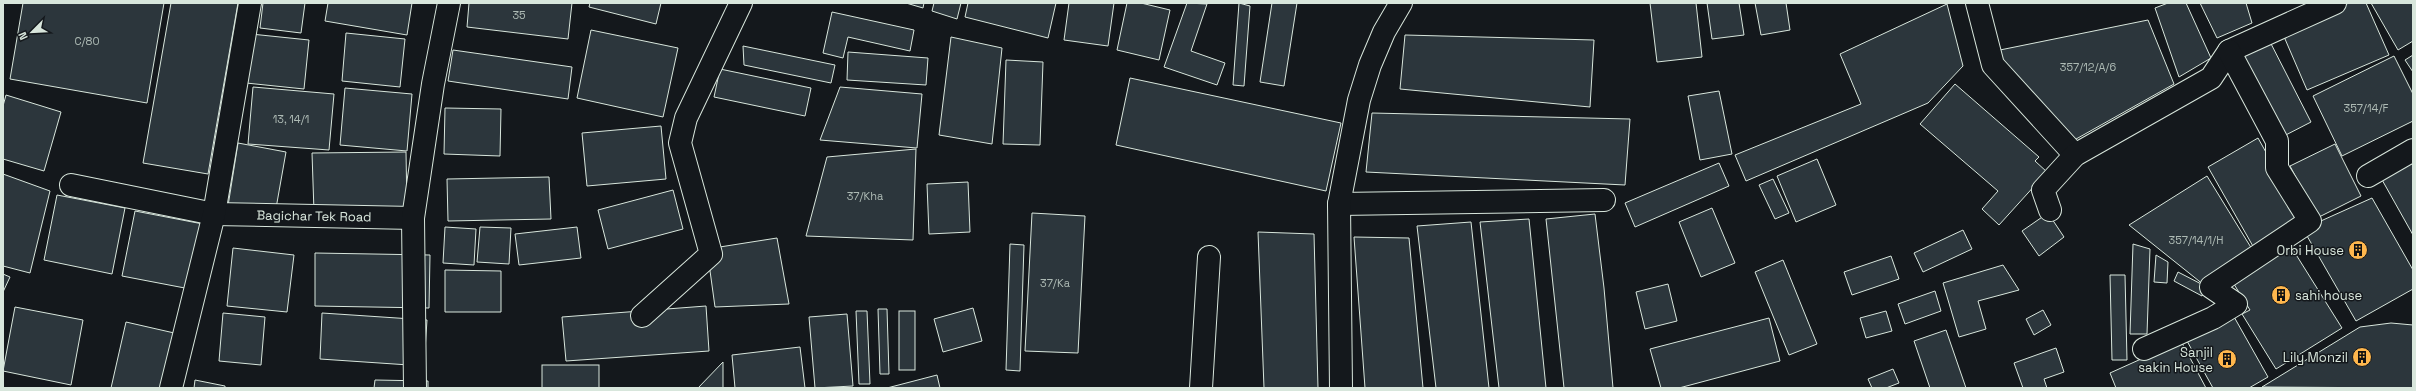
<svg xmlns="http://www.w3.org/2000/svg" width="2416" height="391" viewBox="0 0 2416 391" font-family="'Space Grotesk',sans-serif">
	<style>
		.building { fill: #2c363c; stroke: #d8e6dc }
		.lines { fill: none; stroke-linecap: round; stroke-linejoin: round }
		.minor-casing { stroke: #d8e6dc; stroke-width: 24 }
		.minor { stroke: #14181c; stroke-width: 22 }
		.labels { text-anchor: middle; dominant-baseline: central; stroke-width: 3; stroke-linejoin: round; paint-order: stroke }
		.number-label { font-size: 11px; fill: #adbab4 }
		.street-label { font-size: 13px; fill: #d8e6dc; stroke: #14181c }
		.poi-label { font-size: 13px; fill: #d8e6dc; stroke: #14181c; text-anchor: end }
	</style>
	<rect width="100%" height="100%" fill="#14181c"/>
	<g class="building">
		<polygon points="23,3 164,3 147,103 10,79"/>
		<polygon points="171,3 238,3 208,174 143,163"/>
		<polygon points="263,3 305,3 301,33 260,28"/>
		<polygon points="328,3 412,3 407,35 325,21"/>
		<polygon points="469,3 572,3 568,39 467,27"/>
		<polygon points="590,3 661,3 656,24 589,7"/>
		<polygon points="906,3 924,3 923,8"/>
		<polygon points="934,3 961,3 957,19 932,11"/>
		<polygon points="968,3 1056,3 1048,38 965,17"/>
		<polygon points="1069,3 1114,3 1108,46 1064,40"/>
		<polygon points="1127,3 1141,3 1170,10 1159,60 1117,50"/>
		<polygon points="1187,3 1207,4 1191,51 1225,63 1217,85 1164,67"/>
		<polygon points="1239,3 1250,6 1244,86 1233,85"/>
		<polygon points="1272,3 1297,3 1284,86 1260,82"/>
		<polygon points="1650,3 1696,3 1702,57 1657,62"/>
		<polygon points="1707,3 1739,3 1744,35 1712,39"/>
		<polygon points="1755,3 1786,3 1790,30 1761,35"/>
		<polygon points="2168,3 2186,3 2211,58 2179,77 2155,8"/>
		<polygon points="2200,3 2246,3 2252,23 2217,38"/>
		<polygon points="2349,3 2366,3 2389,55 2307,90 2282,32"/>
		<polygon points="2371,3 2413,3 2413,41 2398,50"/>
		<polygon points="1947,4 1963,66 1928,103 1746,181 1735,155 1861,104 1840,54"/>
		<polygon points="832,12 914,30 910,51 848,37 843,58 823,53"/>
		<polygon points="2148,20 2174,84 2069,143 1995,51"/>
		<polygon points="591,30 678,48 663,117 577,98"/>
		<polygon points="346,33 405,39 400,87 342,81"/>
		<polygon points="251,34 309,40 304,89 246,83"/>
		<polygon points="2266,34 2311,122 2280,138 2235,49"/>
		<polygon points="1405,35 1594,40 1590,107 1400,89"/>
		<polygon points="951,37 1002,48 992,144 939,135"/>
		<polygon points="743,46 835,65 831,83 744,65"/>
		<polygon points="453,50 572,67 568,99 448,81"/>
		<polygon points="848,52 928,58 926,85 847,80"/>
		<polygon points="2413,55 2413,72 2405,60"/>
		<polygon points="2394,56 2413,94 2413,121 2342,156 2313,96"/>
		<polygon points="1006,60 1043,62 1040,145 1003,144"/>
		<polygon points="720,69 811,88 805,116 714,97"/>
		<polygon points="1130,78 1341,123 1326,191 1116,145"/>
		<polygon points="1955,84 2039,157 2035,161 2047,172 1999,225 1982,209 1998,191 1920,124"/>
		<polygon points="253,87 334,94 329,150 248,144"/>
		<polygon points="840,87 922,94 917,148 820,140"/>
		<polygon points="345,88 412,94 407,151 340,145"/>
		<polygon points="1719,91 1732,154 1700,160 1688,96"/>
		<polygon points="6,95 61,112 44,171 3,159 3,106"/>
		<polygon points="445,108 501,109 500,156 444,154"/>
		<polygon points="1372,113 1630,119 1625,185 1366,172"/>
		<polygon points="661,126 666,179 587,186 582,133"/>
		<polygon points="2258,138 2304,220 2254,248 2208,167"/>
		<polygon points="238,143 286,152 275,214 228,206"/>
		<polygon points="2335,144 2361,196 2317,218 2290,166"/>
		<polygon points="916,149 913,240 806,236 827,157"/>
		<polygon points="406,152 407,210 314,212 312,153"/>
		<polygon points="1817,159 1836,205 1796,222 1777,176"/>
		<polygon points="1719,163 1729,186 1635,227 1625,203"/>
		<polygon points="2413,163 2413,235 2381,178"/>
		<polygon points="3,174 50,191 30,273 3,266"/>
		<polygon points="2207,176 2255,254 2204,285 2129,225"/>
		<polygon points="549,177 551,219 448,221 447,179"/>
		<polygon points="1773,179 1789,213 1775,219 1759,185"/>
		<polygon points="968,182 970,232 929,234 927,184"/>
		<polygon points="673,190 683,229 608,249 598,210"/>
		<polygon points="57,195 125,208 112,274 44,260"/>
		<polygon points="2372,198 2413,270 2413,289 2356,321 2303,229"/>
		<polygon points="1712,208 1735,263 1701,277 1679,222"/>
		<polygon points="135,211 203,224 190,289 122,276"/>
		<polygon points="1032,213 1085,216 1078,353 1025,351"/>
		<polygon points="2048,213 2064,237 2039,256 2022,231"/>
		<polygon points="1595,214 1604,288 1613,388 1564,388 1546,219"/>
		<polygon points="1529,219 1546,388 1499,388 1480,222"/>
		<polygon points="1471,222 1489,388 1436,388 1417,226"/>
		<polygon points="445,227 476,229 474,265 443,263"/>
		<polygon points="480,227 511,228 509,264 477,262"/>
		<polygon points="577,227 581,258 519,265 515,234"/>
		<polygon points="1963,230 1972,249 1923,272 1914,253"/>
		<polygon points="1258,232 1314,234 1318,388 1264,388"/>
		<polygon points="1354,237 1409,238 1423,388 1365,388"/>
		<polygon points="777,238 789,304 715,307 707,249"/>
		<polygon points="1010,244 1024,245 1020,371 1006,370"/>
		<polygon points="2133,244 2150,249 2147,334 2130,334"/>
		<polygon points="2290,245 2342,328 2276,369 2242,314 2250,310 2232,281"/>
		<polygon points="233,248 294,255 287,312 227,306"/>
		<polygon points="315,253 430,255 429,308 315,306"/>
		<polygon points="2156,255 2168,262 2167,283 2154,282"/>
		<polygon points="1891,256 1899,279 1852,295 1844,272"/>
		<polygon points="1783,260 1817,344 1789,355 1755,272"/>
		<polygon points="2003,265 2019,290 1978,301 1986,329 1959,337 1943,283"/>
		<polygon points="445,270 501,271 501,312 445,312"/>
		<polygon points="2178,272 2207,287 2202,296 2174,281"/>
		<polygon points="3,274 10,277 3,292"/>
		<polygon points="2110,275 2125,275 2127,360 2112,360"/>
		<polygon points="1668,284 1677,321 1645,329 1636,292"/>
		<polygon points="1935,291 1941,311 1905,324 1898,304"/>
		<polygon points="706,306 709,351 566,361 562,317"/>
		<polygon points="15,307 83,320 71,385 3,371"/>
		<polygon points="973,308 982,341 943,352 934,319"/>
		<polygon points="878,309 887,309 889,374 880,374"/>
		<polygon points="2043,310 2051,325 2034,335 2026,319"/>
		<polygon points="856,311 867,311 870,384 859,384"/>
		<rect x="899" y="311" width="16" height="59"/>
		<polygon points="1886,311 1892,331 1866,338 1860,318"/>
		<polygon points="223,313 265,317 261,365 219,361"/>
		<polygon points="322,313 427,320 424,366 320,359"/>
		<polygon points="847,314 853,386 815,388 809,317"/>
		<polygon points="2233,315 2268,377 2249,388 2213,388 2187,341"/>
		<polygon points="1769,318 1780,361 1679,388 1661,388 1650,349"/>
		<polygon points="126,322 183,335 171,388 111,388"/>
		<polygon points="2391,323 2413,325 2413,388 2262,387 2360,327"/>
		<polygon points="1946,330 1966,388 1930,388 1914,341"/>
		<polygon points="2181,341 2206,388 2116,388 2110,373"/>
		<polygon points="800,347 805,388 735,388 732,355"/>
		<polygon points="2056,348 2064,372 2044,379 2047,388 2023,388 2014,363"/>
		<polygon points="723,362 723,388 698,388"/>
		<rect x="542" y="365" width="57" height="23"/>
		<polygon points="1893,369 1899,383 1886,388 1872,388 1868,379"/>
		<polygon points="937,375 940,388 887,388"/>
		<polygon points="195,380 225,386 225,388 194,388"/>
		<polygon points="375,380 428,381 428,388 374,388"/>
	</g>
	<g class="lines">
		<defs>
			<g id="minor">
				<polyline points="1977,3 1993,65 2075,155"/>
				<polyline points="2368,176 2413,150"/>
				<polyline points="71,185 214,214 413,218"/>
				<polyline points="1339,204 1604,200"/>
				<polyline points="2050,210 2043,190 2075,155 2211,78 2229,51 2335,3"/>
				<polyline points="642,316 711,254 680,143 686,118 741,3"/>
				<polyline points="2144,349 2213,318 2236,304 2211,287 2310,221 2277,168 2277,141 2229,51"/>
				<polyline points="171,388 214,214 250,3"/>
				<polyline points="415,388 413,218 433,84 449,3"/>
				<polyline points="1201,388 1209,257"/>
				<polyline points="1341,388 1339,204 1359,100 1370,65 1384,32 1401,3"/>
			</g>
		</defs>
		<use href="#minor" class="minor-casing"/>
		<use href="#minor" class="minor"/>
	</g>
	<defs>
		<symbol id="building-disc" viewBox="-11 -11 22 22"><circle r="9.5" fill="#ffb74d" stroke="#14181c"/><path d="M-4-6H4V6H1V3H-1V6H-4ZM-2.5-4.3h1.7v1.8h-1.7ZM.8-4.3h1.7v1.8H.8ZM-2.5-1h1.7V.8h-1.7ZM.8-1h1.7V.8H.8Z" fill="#111"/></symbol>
	</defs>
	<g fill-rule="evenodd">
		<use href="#building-disc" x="2347" y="239" width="22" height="22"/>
		<use href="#building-disc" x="2270" y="284" width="22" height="22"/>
		<use href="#building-disc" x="2351" y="346" width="22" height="22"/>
		<use href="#building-disc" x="2216" y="348" width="22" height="22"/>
	</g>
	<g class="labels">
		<g class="number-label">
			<text x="519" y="15">35</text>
			<text x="87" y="41">C/80</text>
			<text x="2088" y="67">357/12/A/6</text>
			<text x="2366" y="108">357/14/F</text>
			<text x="291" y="119">13, 14/1</text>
			<text x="865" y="196">37/Kha</text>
			<text x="2196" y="240">357/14/1/H</text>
			<text x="1055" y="283">37/Ka</text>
		</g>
		<g class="street-label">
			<text transform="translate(314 216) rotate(1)">Bagichar Tek Road</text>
		</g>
		<g class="poi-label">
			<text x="2344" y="250">Orbi House</text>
			<text x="2295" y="295" text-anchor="start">sahi house</text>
			<text x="2213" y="352">Sanjil<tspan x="2213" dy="15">sakin House</tspan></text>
			<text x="2348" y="357">Lily Monzil</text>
		</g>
	</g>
	<rect width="2416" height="391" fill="none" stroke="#d8e6dc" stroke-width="8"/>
	<g transform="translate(32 32) rotate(246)" stroke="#14181c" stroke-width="3" paint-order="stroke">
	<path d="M0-3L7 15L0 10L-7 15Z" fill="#d8e6dc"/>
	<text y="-6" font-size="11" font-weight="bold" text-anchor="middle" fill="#d8e6dc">N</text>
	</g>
</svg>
